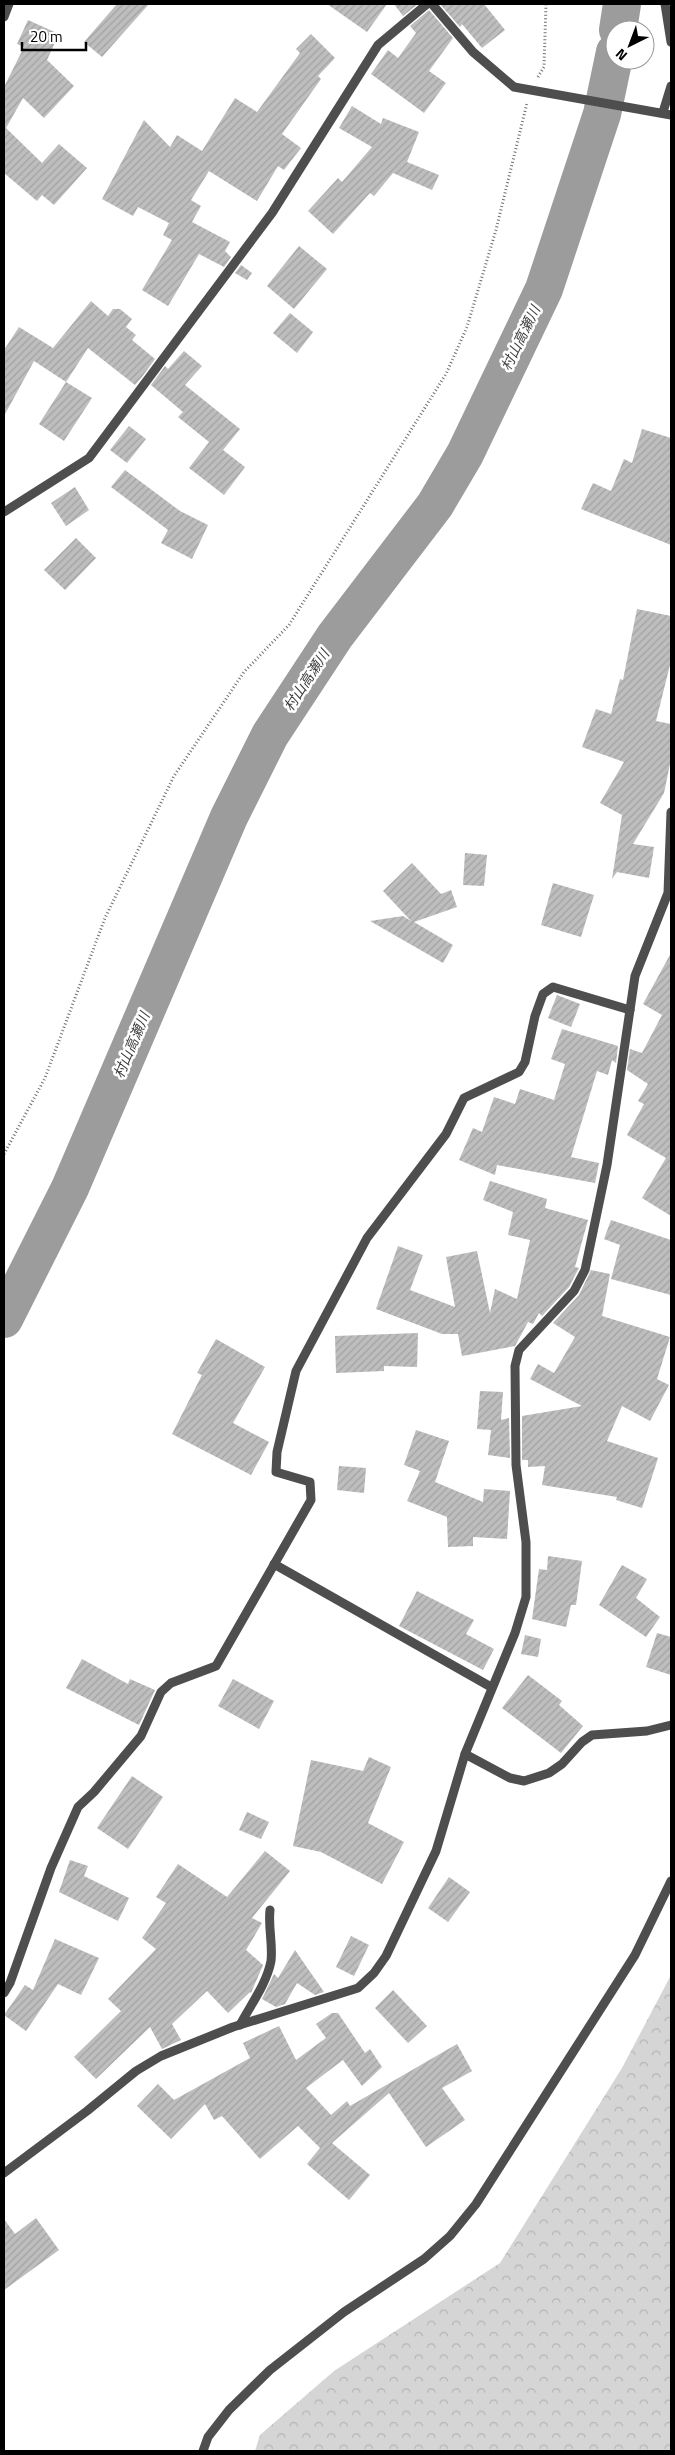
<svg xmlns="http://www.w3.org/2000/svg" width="675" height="2455" viewBox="0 0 675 2455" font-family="'Titillium Web','Noto Sans JP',sans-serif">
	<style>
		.forest { fill: url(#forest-crowns) }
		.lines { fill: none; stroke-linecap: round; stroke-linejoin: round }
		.river { stroke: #9c9c9c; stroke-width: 38 }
		.building { fill: url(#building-hatch) }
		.path { stroke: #707070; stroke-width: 3; stroke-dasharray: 1 2.5; stroke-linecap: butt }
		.lane { stroke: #4e4e4e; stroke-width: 9 }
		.labels { text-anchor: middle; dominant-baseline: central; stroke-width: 5; stroke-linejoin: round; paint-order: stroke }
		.water-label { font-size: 14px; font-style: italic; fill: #3d3d3d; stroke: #fff }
	</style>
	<defs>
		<pattern id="forest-crowns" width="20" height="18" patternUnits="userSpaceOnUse" patternTransform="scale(1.25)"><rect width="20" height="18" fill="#d5d5d5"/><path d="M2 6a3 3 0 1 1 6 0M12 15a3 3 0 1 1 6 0" fill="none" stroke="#b5b5b5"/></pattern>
		<pattern id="building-hatch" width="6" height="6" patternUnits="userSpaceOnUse" patternTransform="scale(1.25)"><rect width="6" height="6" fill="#bebebe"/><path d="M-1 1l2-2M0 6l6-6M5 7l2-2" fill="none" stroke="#a2a2a2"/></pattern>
	</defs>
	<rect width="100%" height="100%" fill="#fff"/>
	<polygon class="forest" points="671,1975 671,2451 255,2451 260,2435 334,2371 500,2263 622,2068"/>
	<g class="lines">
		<g class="river">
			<polyline points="618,30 622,4"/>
			<polyline points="4,1319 70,1188 229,817 270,735 335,636 435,505 465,454 544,289 602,114 615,52"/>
		</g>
	</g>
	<g class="building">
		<polygon points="117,4 149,4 102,57 84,42"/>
		<polygon points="327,4 387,4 367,32"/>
		<polygon points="394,4 418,4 403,16"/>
		<polygon points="440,4 484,4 505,30 482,48 462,24 460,27"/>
		<polygon points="429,10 453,38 429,71 446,83 424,113 371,74 388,50 398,58 416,33 410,26"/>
		<polygon points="28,20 59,34 47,60 74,86 44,118 23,98 6,128 42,163 59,144 87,168 54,205 42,195 37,201 4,173 4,87 24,47 17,44"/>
		<polygon points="311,34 335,58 318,76 321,79 282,134 301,148 284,170 278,166 257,201 209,171 191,200 201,206 192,222 230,242 225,251 231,257 224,267 199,254 168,306 142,290 172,240 163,235 169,223 138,207 133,216 102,199 144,120 170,147 177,135 202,151 235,98 257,112 300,53 296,49"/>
		<polygon points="352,106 381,124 383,118 419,132 407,162 439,175 432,190 393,173 374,196 370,193 333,234 308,211 338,178 342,182 372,147 339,128"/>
		<polygon points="299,246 327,269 294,309 267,286"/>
		<polygon points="241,265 252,273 247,280 235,273"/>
		<polygon points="91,301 108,316 113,309 120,309 132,319 126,327 136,335 132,340 155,359 142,377 135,385 88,348 66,382 34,361 4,416 4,350 19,327 53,348"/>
		<polygon points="290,313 313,332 297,353 273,333"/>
		<polygon points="184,351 202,366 185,385 240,429 223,450 245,467 224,495 189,468 209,442 178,417 183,412 151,385 165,366 168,369"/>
		<polygon points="66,382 92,398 64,441 39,424"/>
		<polygon points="129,426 146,439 127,463 110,450"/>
		<polygon points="642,429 671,438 671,545 581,509 593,483 611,491 624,459 632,463"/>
		<polygon points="125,470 180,511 208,525 192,559 161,543 168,530 111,487"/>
		<polygon points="75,487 89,510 66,526 51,503"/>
		<polygon points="76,538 96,558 65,590 44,570"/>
		<polygon points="637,609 671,616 671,661 656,721 671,724 671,759 664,793 633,844 654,847 649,878 617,872 612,879 622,815 600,803 624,762 582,747 596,709 611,714 620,679 623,680"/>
		<polygon points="465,853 487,855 484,886 463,885"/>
		<polygon points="412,863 441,894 451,890 457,907 414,922 453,945 443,963 370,921 403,916 411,921 383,891"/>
		<polygon points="553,883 594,895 581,937 541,925"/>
		<polygon points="671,953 671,1216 642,1198 666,1158 627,1135 644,1104 638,1101 648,1084 627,1070 630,1049 642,1053 662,1015 643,1004"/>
		<polygon points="557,995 580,1004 571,1027 548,1018"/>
		<polygon points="562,1029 618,1046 616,1063 612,1060 608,1075 597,1071 571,1157 599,1163 595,1183 497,1165 495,1175 459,1160 473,1128 482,1132 494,1097 515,1104 520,1089 554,1100 565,1064 551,1059"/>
		<polygon points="490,1181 547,1199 545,1208 588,1220 575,1267 579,1268 569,1287 542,1316 539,1313 533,1324 528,1322 515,1346 462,1356 458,1334 442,1334 376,1309 398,1246 423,1255 410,1290 455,1307 446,1257 477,1251 490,1313 495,1289 517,1299 530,1240 508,1235 513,1212 483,1200"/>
		<polygon points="611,1220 671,1240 671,1295 611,1279 620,1245 604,1239"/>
		<polygon points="591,1270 610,1274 602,1316 670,1337 657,1379 669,1385 650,1421 622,1406 607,1441 658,1458 642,1508 616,1500 617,1497 542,1485 545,1466 528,1467 528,1460 522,1460 522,1416 582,1406 530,1379 538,1364 554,1373 575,1337 553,1323 579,1295"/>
		<polygon points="418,1333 417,1367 384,1366 384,1371 336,1373 335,1336"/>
		<polygon points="216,1339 265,1367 233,1423 269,1442 251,1475 172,1434 202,1375 197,1373"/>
		<polygon points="480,1391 503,1392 501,1420 509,1418 510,1458 488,1455 491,1430 477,1429"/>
		<polygon points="416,1430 449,1441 435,1482 483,1502 484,1489 510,1491 507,1539 473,1537 473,1546 448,1547 447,1517 407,1501 420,1471 404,1465"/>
		<polygon points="339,1466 366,1468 364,1493 337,1490"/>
		<polygon points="548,1556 582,1561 576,1605 571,1605 566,1627 532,1619 539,1569 547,1570"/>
		<polygon points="622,1565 647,1579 636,1598 660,1617 646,1637 599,1605"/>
		<polygon points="417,1591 474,1620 466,1634 494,1649 483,1670 399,1626"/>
		<polygon points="657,1633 671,1637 671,1675 646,1667"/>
		<polygon points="525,1635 541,1639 538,1657 521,1654"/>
		<polygon points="82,1659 128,1684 130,1679 155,1690 139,1725 66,1688"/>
		<polygon points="528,1675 562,1701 559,1705 583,1726 561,1753 502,1708"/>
		<polygon points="233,1679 274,1701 259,1729 218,1706"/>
		<polygon points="369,1757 391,1767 368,1823 404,1842 382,1884 321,1852 293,1846 311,1760 363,1771"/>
		<polygon points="132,1776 163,1797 128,1849 97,1828"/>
		<polygon points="247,1812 269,1822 261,1839 239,1830"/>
		<polygon points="265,1851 290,1871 252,1918 262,1923 246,1950 263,1965 251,1993 250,1992 228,2013 207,1991 172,2024 181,2040 162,2049 150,2027 96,2079 74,2057 121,2011 108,1999 156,1949 142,1938 166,1903 156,1897 178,1864 227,1897"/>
		<polygon points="70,1860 88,1866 84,1876 129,1898 118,1921 59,1892"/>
		<polygon points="449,1877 470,1892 448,1922 428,1908"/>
		<polygon points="351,1936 369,1945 354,1976 336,1967"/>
		<polygon points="55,1939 99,1958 81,1995 58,1984 26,2031 4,2015 25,1985 33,1990"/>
		<polygon points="295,1950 324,1992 315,1995 297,1983 285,2004 276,2007 262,1999 274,1974 278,1978"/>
		<polygon points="393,1990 427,2026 408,2043 375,2008"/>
		<polygon points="332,2013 338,2013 365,2053 370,2049 382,2067 362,2086 343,2060 306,2088 331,2115 347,2101 350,2106 457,2044 472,2071 442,2088 465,2120 426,2147 389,2093 332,2143 370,2175 349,2200 307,2164 320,2148 298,2126 260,2159 222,2116 214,2120 205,2104 171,2139 137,2106 158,2084 174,2100 250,2058 243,2043 279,2026 296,2060 326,2038 316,2024"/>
		<polygon points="36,2218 59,2250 4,2290 4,2219 15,2234"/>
	</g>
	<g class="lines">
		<g class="path">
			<polyline points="538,77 544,67 546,4"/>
			<polyline points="4,1154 45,1078 105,918 174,776 244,672 289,625 446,374 467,327 496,230 527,103"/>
		</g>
		<g class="lane">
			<polyline points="432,4 473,52 514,87 671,115"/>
			<polyline points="665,4 671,42"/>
			<polyline points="4,17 9,4"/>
			<polyline points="663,112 671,86"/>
			<polyline points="4,512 89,458 272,213 378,45 427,4"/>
			<polyline points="274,1564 491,1687"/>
			<polyline points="465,1754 510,1778 524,1781 549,1773 562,1764 582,1742 592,1735 647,1731 671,1725"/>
			<polyline points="4,1993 10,1983 51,1868 78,1807 94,1792 141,1736 161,1692 171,1683 216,1666 311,1500 310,1482 276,1472 277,1452 296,1371 367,1238 446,1134 464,1098 519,1072 525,1062 535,1016 543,994 553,987 630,1010"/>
			<path d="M240 2025C250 2006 267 1983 271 1961 273 1944 268 1927 270 1910"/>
			<polyline points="4,2173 87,2111 136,2071 161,2056 233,2027 358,1988 374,1973 386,1956 436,1851 465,1754 515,1633 526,1597 526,1542 516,1465 515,1366 519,1350 574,1291 585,1270 607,1165 635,976 668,893 671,812"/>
			<polyline points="203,2451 208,2437 229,2410 270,2370 344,2312 424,2259 450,2236 476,2204 635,1955 671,1881"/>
		</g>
	</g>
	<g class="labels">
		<g class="water-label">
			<text transform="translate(520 338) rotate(-64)">村山高瀬川</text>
			<text transform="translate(306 680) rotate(-57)">村山高瀬川</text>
			<text transform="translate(131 1045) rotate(-67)">村山高瀬川</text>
		</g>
	</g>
	<rect width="675" height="2455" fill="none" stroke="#000000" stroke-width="10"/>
	<g transform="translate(630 45) rotate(222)"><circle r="24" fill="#ffffff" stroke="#999999"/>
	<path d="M0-4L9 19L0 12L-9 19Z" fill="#000000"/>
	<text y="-8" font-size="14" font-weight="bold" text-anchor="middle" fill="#000000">N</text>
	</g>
	<path d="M22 42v8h64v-8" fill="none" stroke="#000000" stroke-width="2.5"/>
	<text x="30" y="42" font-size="15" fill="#000000" stroke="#ffffff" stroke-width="4" paint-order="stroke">20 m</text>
</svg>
